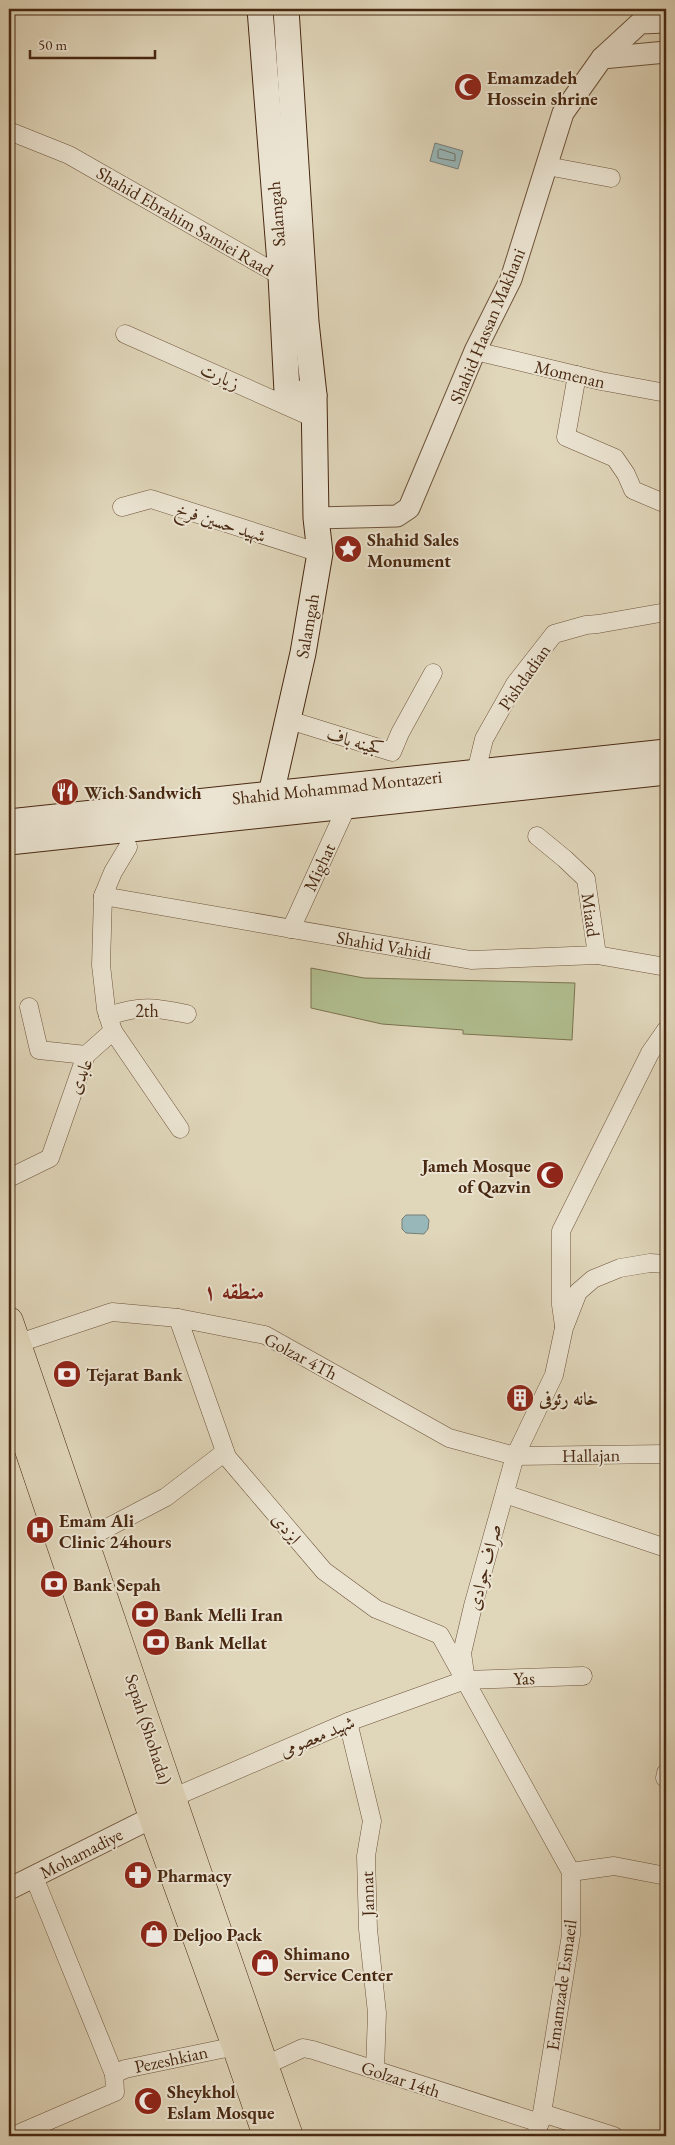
<svg xmlns="http://www.w3.org/2000/svg" width="675" height="2145" viewBox="0 0 675 2145" font-family="'EB Garamond',Amiri,serif">
	<style>
		.green { fill: #b1be90; stroke: #7c7350 }
		.water { fill: #97b7b9; stroke: #777e76 }
		.lines { fill: none; stroke-linecap: round; stroke-linejoin: round }
		.shore { stroke: #707065; stroke-width: 1 }
		.minor-casing { stroke: #6e543b; stroke-width: 19 }
		.tertiary-casing { stroke: #6e543b; stroke-width: 23 }
		.secondary-casing { stroke: #482811; stroke-width: 27 }
		.primary-casing { stroke: #482811; stroke-width: 29 }
		.minor { stroke: #ebe4d2; stroke-width: 18 }
		.tertiary { stroke: #ebe4d2; stroke-width: 21 }
		.secondary { stroke: #ebe4d2; stroke-width: 25 }
		.primary { stroke: #e0d6ba; stroke-width: 28 }
		.labels { text-anchor: middle; dominant-baseline: central; stroke-width: 4; stroke-linejoin: round; paint-order: stroke }
		.poi-label { font-size: 18px; font-weight: bold; fill: #482811; stroke: #ebe4d2; text-anchor: start }
		.street-label { font-size: 18px; fill: #482811; stroke: #ebe4d2 }
		.district-label { font-size: 22px; font-weight: bold; fill: #7a1f14; stroke: #ebe4d2 }
	</style>
	<rect width="100%" height="100%" fill="#e0d6ba"/>
	<filter id="stains"><feTurbulence type="fractalNoise" baseFrequency=".004" numOctaves="4"/><feColorMatrix values="0 0 0 0 .2 0 0 0 0 .09 0 0 0 0 .02 0 0 0 .5 -.17"/></filter>
	<radialGradient id="worn" r=".72"><stop offset=".6" stop-color="#630" stop-opacity="0"/><stop offset="1" stop-color="#630" stop-opacity=".3"/></radialGradient>
	<polygon class="green" points="311,968 364,978 575,983 572,1040 463,1034 463,1030 382,1024 311,1008"/>
	<g class="water">
		<polygon points="435,143 463,151 458,169 430,161"/>
		<polygon points="406,1215 425,1215 429,1220 428,1229 424,1234 406,1233 402,1229 402,1219"/>
	</g>
	<g class="lines">
		<polygon class="shore" points="440,149 455,154 455,161 438,158 438,151"/>
		<defs>
			<g id="minor">
				<polyline points="9,131 69,155 281,276 289,277"/>
				<polyline points="547,166 611,178"/>
				<polyline points="125,334 314,418"/>
				<polyline points="475,351 601,381 666,393"/>
				<polyline points="577,375 566,437 615,458 626,474 633,490 666,504"/>
				<polyline points="122,507 151,499 320,553"/>
				<polyline points="289,720 392,752 400,733 433,673"/>
				<polyline points="476,783 476,772 484,739 515,684 554,634 586,625 598,624 666,612"/>
				<polyline points="537,836 565,859 586,879 597,955"/>
				<polyline points="103,896 471,960 597,955 666,967"/>
				<polyline points="291,929 347,806"/>
				<polyline points="29,1007 39,1050 86,1055"/>
				<path d="M108 1016C142 1005 152 1007 187 1014"/>
				<polyline points="113,1031 180,1129"/>
				<polyline points="9,1178 50,1158 86,1055 113,1031 106,1009 101,965 103,896 113,872 128,847"/>
				<polyline points="178,1318 227,1457 324,1571 376,1609 440,1635 571,1872 571,1935 542,2113 536,2136"/>
				<polyline points="564,1326 561,1305 561,1231 650,1053 666,1030"/>
				<polyline points="16,1344 112,1312 178,1318 265,1335 449,1438 515,1456 666,1454"/>
				<polyline points="505,1494 666,1548"/>
				<polyline points="84,1540 166,1497 225,1452"/>
				<polyline points="465,1674 462,1653 473,1606 515,1456 554,1375 564,1328 578,1292 593,1279 620,1268 650,1263 666,1264"/>
				<polyline points="348,1722 372,1821 366,1856 368,1929 377,2013 375,2070"/>
				<polyline points="665,1778 666,1773"/>
				<polyline points="172,1798 348,1722 465,1680 583,1676"/>
				<polyline points="571,1872 614,1866 666,1876"/>
				<polyline points="34,1877 114,2074"/>
				<polyline points="264,2066 303,2048 313,2050 540,2123"/>
				<polyline points="542,2113 614,2136"/>
				<polyline points="13,2136 115,2092 114,2074 125,2069 236,2046"/>
			</g>
			<g id="tertiary">
				<polyline points="602,58 666,52"/>
				<polyline points="316,518 397,516 409,508 475,351 511,279 563,113 602,58 640,23 666,22"/>
				<polyline points="9,1889 153,1817"/>
			</g>
			<g id="secondary">
				<polyline points="260,9 281,276 287,392 314,395"/>
				<polyline points="271,794 303,653 320,553 316,518 314,395 306,322 286,9"/>
				<polyline points="9,822 666,752"/>
				<polyline points="9,842 666,772"/>
			</g>
			<g id="primary">
				<path d="M9 1321C103 1593 193 1865 289 2136"/>
				<polyline points="9,1391 153,1817 236,2046 267,2136"/>
			</g>
		</defs>
		<use href="#minor" class="minor-casing"/>
		<use href="#tertiary" class="tertiary-casing"/>
		<use href="#secondary" class="secondary-casing"/>
		<use href="#primary" class="primary-casing"/>
		<use href="#minor" class="minor"/>
		<use href="#tertiary" class="tertiary"/>
		<use href="#secondary" class="secondary"/>
		<use href="#primary" class="primary"/>
	</g>
	<defs>
		<symbol id="mosque-disc" viewBox="-11 -11 22 22"><circle r="9.5" fill="#8f2418" stroke="#ebe4d2"/><path d="M3.5-4.9A6 6 0 1 0 3.5 4.9A5 5 0 1 1 3.5-4.9Z" fill="#fff"/></symbol>
		<symbol id="sight-disc" viewBox="-11 -11 22 22"><circle r="9.5" fill="#8f2418" stroke="#ebe4d2"/><path d="M0-6L1.8-2.2L6-1.7L2.9 1.2L3.7 5.4L0 3.3L-3.7 5.4L-2.9 1.2L-6-1.7L-1.8-2.2Z" fill="#fff"/></symbol>
		<symbol id="restaurant-disc" viewBox="-11 -11 22 22"><circle r="9.5" fill="#8f2418" stroke="#ebe4d2"/><path d="M-5-6h1v4h1v-4h1v4h1v-4h1v5L-1.5 .5V6h-2V.5L-5-1ZM5-6V6H3V1.5H1.5Q1.5-4 5-6Z" fill="#fff"/></symbol>
		<symbol id="bank-disc" viewBox="-11 -11 22 22"><circle r="9.5" fill="#8f2418" stroke="#ebe4d2"/><path d="M-6-4H6V4H-6ZM0-2.3a2.3 2.3 0 1 0 0 4.6a2.3 2.3 0 1 0 0-4.6Z" fill="#fff"/></symbol>
		<symbol id="building-disc" viewBox="-11 -11 22 22"><circle r="9.5" fill="#8f2418" stroke="#ebe4d2"/><path d="M-4-6H4V6H1V3H-1V6H-4ZM-2.5-4.3h1.7v1.8h-1.7ZM.8-4.3h1.7v1.8H.8ZM-2.5-1h1.7V.8h-1.7ZM.8-1h1.7V.8H.8Z" fill="#fff"/></symbol>
		<symbol id="hospital-disc" viewBox="-11 -11 22 22"><circle r="9.5" fill="#8f2418" stroke="#ebe4d2"/><path d="M-5-5h3v3.5h4V-5h3V5h-3V1.5h-4V5h-3Z" fill="#fff"/></symbol>
		<symbol id="pharmacy-disc" viewBox="-11 -11 22 22"><circle r="9.5" fill="#8f2418" stroke="#ebe4d2"/><path d="M-2-6h4v4h4v4h-4v4h-4v-4h-4v-4h4Z" fill="#fff"/></symbol>
		<symbol id="shop-disc" viewBox="-11 -11 22 22"><circle r="9.5" fill="#8f2418" stroke="#ebe4d2"/><path d="M-5-2.5h2.3a2.7 3.5 0 0 1 5.4 0H5L5.5 6h-11ZM-1.5-2.5h3a1.5 2.3 0 0 0-3 0Z" fill="#fff"/></symbol>
	</defs>
	<g fill-rule="evenodd">
		<use href="#mosque-disc" x="452" y="71" width="32" height="32"/>
		<use href="#sight-disc" x="332" y="533" width="32" height="32"/>
		<use href="#restaurant-disc" x="49" y="776" width="32" height="32"/>
		<use href="#mosque-disc" x="534" y="1159" width="32" height="32"/>
		<use href="#bank-disc" x="51" y="1358" width="32" height="32"/>
		<use href="#building-disc" x="504" y="1382" width="32" height="32"/>
		<use href="#hospital-disc" x="24" y="1514" width="32" height="32"/>
		<use href="#bank-disc" x="38" y="1568" width="32" height="32"/>
		<use href="#bank-disc" x="129" y="1598" width="32" height="32"/>
		<use href="#bank-disc" x="140" y="1626" width="32" height="32"/>
		<use href="#pharmacy-disc" x="122" y="1859" width="32" height="32"/>
		<use href="#shop-disc" x="138" y="1918" width="32" height="32"/>
		<use href="#shop-disc" x="249" y="1947" width="32" height="32"/>
		<use href="#mosque-disc" x="132" y="2085" width="32" height="32"/>
	</g>
	<g class="labels">
		<g class="poi-label">
			<text x="487" y="77">Emamzadeh<tspan x="487" dy="21">Hossein shrine</tspan></text>
			<text x="367" y="539">Shahid Sales<tspan x="367" dy="21">Monument</tspan></text>
			<text x="84" y="792">Wich Sandwich</text>
			<text x="531" y="1165" text-anchor="end">Jameh Mosque<tspan x="531" dy="21">of Qazvin</tspan></text>
			<text x="86" y="1374">Tejarat Bank</text>
			<text x="539" y="1398">خانه رئوفی</text>
			<text x="59" y="1520">Emam Ali<tspan x="59" dy="21">Clinic 24hours</tspan></text>
			<text x="73" y="1584">Bank Sepah</text>
			<text x="164" y="1614">Bank Melli Iran</text>
			<text x="175" y="1642">Bank Mellat</text>
			<text x="157" y="1875">Pharmacy</text>
			<text x="173" y="1934">Deljoo Pack</text>
			<text x="284" y="1953">Shimano<tspan x="284" dy="21">Service Center</tspan></text>
			<text x="167" y="2091">Sheykhol<tspan x="167" dy="21">Eslam Mosque</tspan></text>
		</g>
		<g class="street-label">
			<text transform="translate(276 214) rotate(-95)">Salamgah</text>
			<text transform="translate(185 221) rotate(30)">Shahid Ebrahim Samiei Raad</text>
			<text transform="translate(487 326) rotate(-67)">Shahid Hassan Makhani</text>
			<text transform="translate(570 374) rotate(13)">Momenan</text>
			<text transform="translate(220 376) rotate(24)">زیارت</text>
			<text transform="translate(221 522) rotate(18)">شهید حسین فرخ</text>
			<text transform="translate(307 626) rotate(-80)">Salamgah</text>
			<text transform="translate(524 677) rotate(-55)">Pishdadian</text>
			<text transform="translate(355 741) rotate(17)">کجینه باف</text>
			<text transform="translate(337 787) rotate(-6)">Shahid Mohammad Montazeri</text>
			<text transform="translate(319 867) rotate(-65)">Mighat</text>
			<text transform="translate(591 915) rotate(82)">Miaad</text>
			<text transform="translate(384 945) rotate(10)">Shahid Vahidi</text>
			<text x="147" y="1010">2th</text>
			<text transform="translate(80 1076) rotate(-67)">عابدی</text>
			<text transform="translate(301 1356) rotate(28)">Golzar 4Th</text>
			<text transform="translate(591 1455) rotate(-1)">Hallajan</text>
			<text transform="translate(287 1528) rotate(50)">ایزدی</text>
			<text transform="translate(484 1567) rotate(-75)">صراف جوادی</text>
			<text transform="translate(524 1678) rotate(-2)">Yas</text>
			<text transform="translate(149 1729) rotate(72)">Sepah (Shohada)</text>
			<text transform="translate(317 1736) rotate(-23)">شهید معصومی</text>
			<text transform="translate(81 1853) rotate(-27)">Mohamadiye</text>
			<text transform="translate(367 1894) rotate(-92)">Jannat</text>
			<text transform="translate(561 1985) rotate(-82)">Emamzade Esmaeil</text>
			<text transform="translate(171 2059) rotate(-12)">Pezeshkian</text>
			<text transform="translate(401 2079) rotate(18)">Golzar 14th</text>
		</g>
		<g class="district-label">
			<text x="234" y="1291">منطقه ۱</text>
		</g>
	</g>
	<rect width="675" height="2145" fill="none" stroke="#e0d6ba" stroke-width="30"/>
	<rect x="10" y="10" width="655" height="2125" fill="none" stroke="#482811" stroke-width="2.5"/>
	<rect x="15" y="15" width="645" height="2115" fill="none" stroke="#482811"/>
	<path d="M30 50v8h125v-8" fill="none" stroke="#482811" stroke-width="2.5"/>
	<text x="38" y="50" font-size="15" fill="#482811" stroke="#ebe4d2" stroke-width="4" paint-order="stroke">50 m</text>
	<rect width="100%" height="100%" filter="url(#stains)"/>
	<rect width="100%" height="100%" fill="url(#worn)"/>
</svg>
